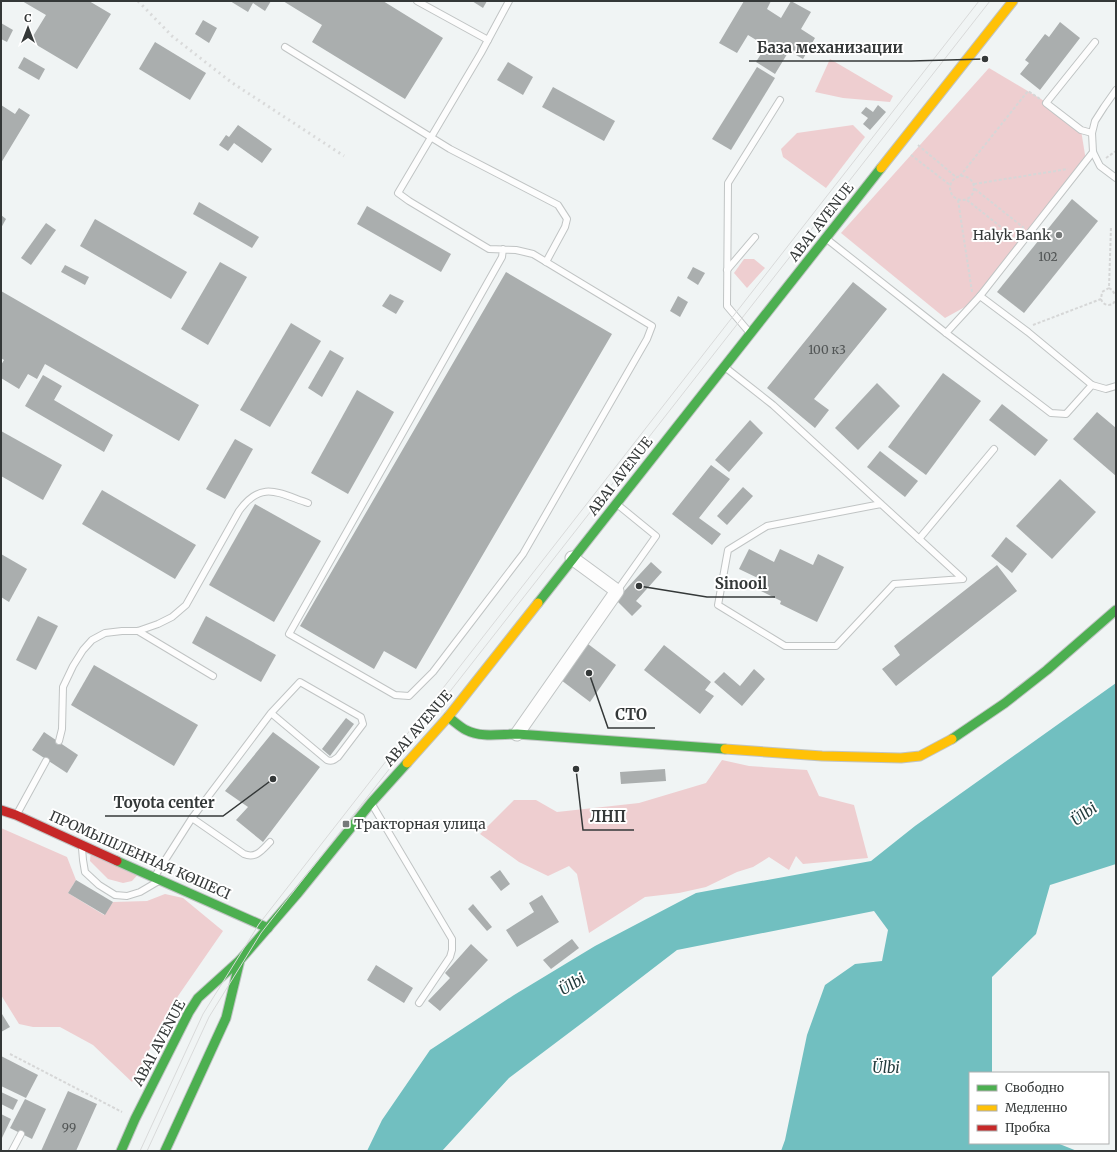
<svg xmlns="http://www.w3.org/2000/svg" width="1117" height="1152" viewBox="0 0 1117 1152" font-family="Merriweather,serif">
	<style>
		.green { fill: #eeced0 }
		.water { fill: #71bfc0 }
		.building { fill: #aaaeae }
		.lines { fill: none; stroke-linecap: round; stroke-linejoin: round }
		.lane-casing { stroke: #c0c4c4; stroke-width: 8 }
		.street-casing { stroke: #c0c4c4; stroke-width: 15 }
		.fast-casing { stroke: #c0c4c4; stroke-width: 11 }
		.slow-casing { stroke: #c0c4c4; stroke-width: 11 }
		.jam-casing { stroke: #c0c4c4; stroke-width: 11 }
		.path { stroke: #d6d7d7; stroke-width: 2; stroke-dasharray: 3 2; stroke-linecap: butt }
		.lane { stroke: #fdfdfd; stroke-width: 6 }
		.street { stroke: #fdfdfd; stroke-width: 13 }
		.fast { stroke: #4caf50; stroke-width: 9 }
		.slow { stroke: #ffc107; stroke-width: 9 }
		.jam { stroke: #c62828; stroke-width: 9 }
		.tram { stroke: #d9dada; stroke-width: 1 }
		.rail { stroke: #d9dada; stroke-width: 3; stroke-dasharray: 2 4; stroke-linecap: butt }
		.poi-dot { fill: #767a7a; stroke: #fff; stroke-width: 1.5 }
		.labels { text-anchor: middle; dominant-baseline: central; stroke-width: 4; stroke-linejoin: round; paint-order: stroke }
		.number-label { font-size: 12px; fill: #525656 }
		.street-label { font-size: 14px; fill: #343838; stroke: #fff }
		.poi-label { font-size: 14px; fill: #343838; stroke: #fff; text-anchor: end }
		.water-label { font-size: 15px; font-style: italic; fill: #243c3d; stroke: #fff }
		.leader { fill: none; stroke: #343838; stroke-width: 1.5 }
		.callout-dot { fill: #343838; stroke: #fff; stroke-width: 1.5 }
		.callout-label { font-size: 15px; text-anchor: middle; font-weight: bold; fill: #343838; stroke: #fff; stroke-width: 4; stroke-linejoin: round; paint-order: stroke }
	</style>
	<rect width="100%" height="100%" fill="#f0f4f4"/>
	<g class="green">
		<polygon points="830,59 893,96 890,102 843,98 815,92"/>
		<polygon points="989,68 1041,99 1081,130 1086,161 974,302 945,318 841,233"/>
		<polygon points="853,125 865,137 826,188 783,157 781,149 797,133"/>
		<polygon points="744,259 754,259 765,268 747,288 734,273"/>
		<polygon points="722,760 749,766 807,770 819,796 854,805 868,858 803,864 796,856 789,870 769,857 753,867 737,872 706,887 679,893 645,897 589,933 577,874 569,866 548,876 519,862 480,834 514,800 536,800 557,812 639,803 706,783"/>
		<polygon points="1,828 67,857 76,880 68,893 104,915 113,902 147,901 165,894 183,898 223,931 178,996 132,1082 93,1045 60,1027 33,1027 19,1024 1,995"/>
		<polygon points="91,849 141,871 132,881 123,883 108,879 90,861"/>
	</g>
	<polygon class="water" points="1116,683 1116,864 1050,885 1036,934 992,977 992,1073 970,1073 970,1143 1057,1143 1077,1151 781,1151 785,1140 807,1035 825,985 855,964 882,961 888,930 874,911 677,950 586,1020 509,1078 442,1151 367,1151 382,1120 430,1050 514,995 595,946 696,893 871,861 915,826"/>
	<g class="building">
		<polygon points="22,1 89,1 111,14 77,69 30,41 46,15"/>
		<polygon points="230,1 271,1 265,11 253,3 248,12"/>
		<polygon points="283,1 383,1 443,38 405,99 312,42 322,25"/>
		<polygon points="472,1 487,1 483,8"/>
		<polygon points="744,1 771,1 767,9 781,18 791,1 811,12 801,29 815,38 803,59 789,51 775,74 756,62 766,46 748,35 737,53 719,43"/>
		<polygon points="203,20 217,28 209,43 195,34"/>
		<polygon points="1060,22 1080,38 1040,90 1020,74 1029,63 1025,60 1045,34 1049,37"/>
		<polygon points="1,23 13,30 7,42 1,39"/>
		<polygon points="155,42 206,73 190,100 139,69"/>
		<polygon points="24,57 45,69 39,80 18,68"/>
		<polygon points="508,62 533,77 523,95 497,80"/>
		<polygon points="757,67 775,78 731,150 712,139"/>
		<polygon points="553,87 615,121 604,141 542,107"/>
		<polygon points="1,105 15,114 19,108 30,115 1,163"/>
		<polygon points="878,105 886,112 870,130 863,124 868,118 861,113 866,107 873,112"/>
		<polygon points="238,125 272,149 262,163 234,143 228,151 219,145 226,135 229,137"/>
		<polygon points="1072,199 1098,221 1024,313 997,292"/>
		<polygon points="199,202 259,237 252,248 193,214"/>
		<polygon points="367,206 451,254 441,272 357,224"/>
		<polygon points="1,215 6,219 1,228"/>
		<polygon points="95,219 187,272 171,299 80,246"/>
		<polygon points="46,223 56,230 31,265 21,258"/>
		<polygon points="220,262 247,277 208,345 181,329"/>
		<polygon points="65,265 89,277 85,285 61,272"/>
		<polygon points="693,267 705,273 698,285 687,278"/>
		<polygon points="506,272 612,334 416,669 384,651 374,669 300,626"/>
		<polygon points="853,282 887,309 814,399 829,410 815,428 767,388"/>
		<polygon points="1,291 199,405 179,441 45,364 37,379 28,374 19,389 1,378 1,365 4,360 1,358"/>
		<polygon points="390,294 404,301 396,314 382,306"/>
		<polygon points="678,296 688,302 680,317 670,311"/>
		<polygon points="291,323 321,341 270,427 240,410"/>
		<polygon points="330,350 344,358 322,397 308,388"/>
		<polygon points="943,373 981,401 926,475 888,447"/>
		<polygon points="43,375 62,386 54,400 113,435 104,452 25,406"/>
		<polygon points="877,383 900,406 858,450 835,428"/>
		<polygon points="357,390 394,412 348,494 311,473"/>
		<polygon points="1002,404 1048,440 1035,456 989,420"/>
		<polygon points="1097,412 1116,428 1116,476 1073,439"/>
		<polygon points="750,420 763,433 729,472 715,460"/>
		<polygon points="1,431 62,465 43,500 1,476"/>
		<polygon points="235,439 253,449 225,499 206,489"/>
		<polygon points="880,451 918,481 905,497 867,467"/>
		<polygon points="711,465 730,479 699,518 721,534 712,545 672,514"/>
		<polygon points="1060,479 1096,512 1052,559 1016,526"/>
		<polygon points="743,487 753,496 727,525 717,516"/>
		<polygon points="102,490 196,545 175,579 82,524"/>
		<polygon points="255,504 321,541 274,622 209,585"/>
		<polygon points="1006,537 1027,554 1012,573 991,556"/>
		<polygon points="749,549 774,562 780,549 813,565 818,554 844,567 817,622 780,604 781,601 761,591 766,582 739,569"/>
		<polygon points="1,554 27,569 9,602 1,597"/>
		<polygon points="651,562 662,572 636,601 642,606 632,616 616,600"/>
		<polygon points="997,565 1017,591 896,686 882,669 900,655 894,646"/>
		<polygon points="38,616 58,626 36,670 16,660"/>
		<polygon points="206,616 276,655 261,682 192,643"/>
		<polygon points="588,644 616,665 590,702 561,680"/>
		<polygon points="664,645 711,682 705,690 714,696 700,714 644,670"/>
		<polygon points="94,665 198,725 174,766 71,705"/>
		<polygon points="754,669 765,679 742,706 714,682 724,672 740,686"/>
		<polygon points="346,718 354,724 330,756 322,749"/>
		<polygon points="44,732 78,755 67,773 32,750"/>
		<polygon points="273,732 320,767 263,842 236,820 248,807 225,791"/>
		<polygon points="665,769 666,781 621,784 620,772"/>
		<polygon points="500,870 510,884 501,891 490,877"/>
		<polygon points="76,880 113,902 105,915 68,893"/>
		<polygon points="542,895 559,922 517,947 506,930 534,912 529,903"/>
		<polygon points="473,904 492,927 487,931 468,909"/>
		<polygon points="572,939 579,948 551,969 543,960"/>
		<polygon points="471,944 488,960 440,1011 428,1001 450,978 445,973"/>
		<polygon points="376,965 413,988 404,1003 367,980"/>
		<polygon points="2,1014 10,1027 1,1032 1,1015"/>
		<polygon points="1,1056 38,1075 26,1098 1,1086"/>
		<polygon points="68,1091 97,1104 76,1151 41,1151"/>
		<polygon points="1,1092 18,1100 13,1110 1,1104"/>
		<polygon points="25,1099 46,1109 32,1139 10,1128"/>
		<polygon points="1,1114 11,1119 1,1140"/>
	</g>
	<g class="lines">
		<defs>
			<g id="lane">
				<polyline points="417,1 488,40"/>
				<polyline points="285,47 450,149 558,205 567,219 565,227 546,262"/>
				<polyline points="1116,90 1104,107 1095,121 1092,133 1093,152 1100,166 1116,178"/>
				<polyline points="1092,133 1081,130 1046,103 1095,42"/>
				<polyline points="828,240 946,333 1051,413 1066,414 1092,385 1106,389 1116,386"/>
				<polyline points="503,249 502,257 289,634 395,695 409,696 433,672 523,554 647,339 652,326 533,254 516,250 489,249 409,201 398,193 481,53 509,1"/>
				<polyline points="727,270 755,237"/>
				<polyline points="980,296 1093,152"/>
				<polyline points="749,332 727,306 728,183 780,100"/>
				<polyline points="946,333 980,296 1028,332 1092,385"/>
				<polyline points="726,368 773,405 963,579 894,584 836,646 785,646 718,605 728,550 767,526 881,504"/>
				<polyline points="919,539 994,449"/>
				<polyline points="617,591 656,536 618,505"/>
				<polyline points="138,631 213,676"/>
				<path d="M59 741 62 729 63 687 73 666 83 650 92 640 105 633 122 631H138L158 624 172 617 186 605 239 511C261 480 278 493 308 503"/>
				<polyline points="373,806 452,939 452,950 450,957 419,1003"/>
				<polyline points="17,814 46,761"/>
				<path d="M192 818 244 854C256 859 262 850 270 842"/>
				<polyline points="82,848 83,860 85,872 99,885 115,895 127,896 140,892 157,882"/>
				<path d="M155 876 192 818 271 713 300 682 361 717 363 724 338 757C334 760 332 762 327 760L271 713"/>
				<polyline points="12,1151 21,1134"/>
			</g>
			<polyline id="street" points="517,734 617,591 572,558"/>
			<g id="fast">
				<polyline points="538,603 881,168"/>
				<path d="M448 717C454 721 460 727 466 730 481 738 501 734 517 734L725 749"/>
				<polyline points="952,739 1005,703 1047,670 1116,610"/>
				<polyline points="117,861 268,928"/>
				<polyline points="121,1151 135,1119 189,1012 198,998 240,960 298,893 371,803 407,763"/>
				<polyline points="165,1151 226,1018 240,960"/>
			</g>
			<g id="slow">
				<polyline points="881,168 1013,1"/>
				<polyline points="725,749 822,756 901,758 920,756 952,739"/>
				<polyline points="407,763 448,717 538,603"/>
			</g>
			<polyline id="jam" points="1,810 16,815 117,861"/>
		</defs>
		<use href="#lane" class="lane-casing"/>
		<use href="#street" class="street-casing"/>
		<use href="#fast" class="fast-casing"/>
		<use href="#slow" class="slow-casing"/>
		<use href="#jam" class="jam-casing"/>
		<g class="path">
			<polyline points="918,145 956,177"/>
			<polyline points="911,155 950,185"/>
			<polyline points="1106,158 1116,151"/>
			<circle cx="962" cy="188" r="12"/>
			<polyline points="960,176 1028,91 1040,99"/>
			<polyline points="974,184 1068,169"/>
			<polyline points="975,189 1024,228"/>
			<polyline points="958,200 972,292"/>
			<polyline points="967,200 1016,239"/>
			<polyline points="1109,288 1112,290 1116,296"/>
			<path d="M1101 299C1103 305 1108 306 1113 304L1116 299"/>
			<polyline points="1033,325 1101,299 1102,292 1109,288 1111,226"/>
			<polyline points="10,1054 122,1112"/>
		</g>
		<use href="#lane" class="lane"/>
		<use href="#street" class="street"/>
		<use href="#fast" class="fast"/>
		<use href="#slow" class="slow"/>
		<use href="#jam" class="jam"/>
		<g class="tram">
			<polyline points="140,1151 203,1014 259,924 979,1"/>
			<polyline points="147,1151 209,1017 261,933 990,1"/>
		</g>
		<polyline class="rail" points="138,1 172,36 231,82 344,156"/>
	</g>
	<g class="poi-dot">
		<circle cx="1059" cy="235" r="4"/>
		<rect x="342" y="820" width="8" height="8" rx="2"/>
	</g>
	<g class="labels">
		<g class="number-label">
			<text x="1048" y="256">102</text>
			<text x="827" y="349">100 к3</text>
			<text x="69" y="1127">99</text>
		</g>
		<g class="street-label">
			<text transform="translate(821 222) rotate(-52)">ABAI AVENUE</text>
			<text transform="translate(620 476) rotate(-52)">ABAI AVENUE</text>
			<text transform="translate(418 728) rotate(-49)">ABAI AVENUE</text>
			<text transform="translate(140 855) rotate(24)">ПРОМЫШЛЕННАЯ КӨШЕСІ</text>
			<text transform="translate(159 1043) rotate(-62)">ABAI AVENUE</text>
		</g>
		<g class="poi-label">
			<text x="1051" y="235">Halyk Bank</text>
			<text x="354" y="824" text-anchor="start">Тракторная улица</text>
		</g>
		<g class="water-label">
			<text transform="translate(1084 814) rotate(-36)">Ülbi</text>
			<text transform="translate(572 984) rotate(-31)">Ülbi</text>
			<text x="886" y="1067">Ülbi</text>
		</g>
	</g>
	<path class="leader" d="M985 59L911 61H749M639 586L707 597H775M589 673L608 728H655M273 779L223 816H105M576 769L583 830H634"/>
	<g class="callout-dot">
		<circle cx="985" cy="59" r="4"/>
		<circle cx="639" cy="586" r="4"/>
		<circle cx="589" cy="673" r="4"/>
		<circle cx="273" cy="779" r="4"/>
		<circle cx="576" cy="769" r="4"/>
	</g>
	<g class="callout-label">
		<text x="830" y="53">База механизации</text>
		<text x="741" y="589">Sinooil</text>
		<text x="631" y="720">СТО</text>
		<text x="164" y="808">Toyota center</text>
		<text x="608" y="822">ЛНП</text>
	</g>
	<rect width="1117" height="1152" fill="none" stroke="#343838" stroke-width="4"/>
	<rect x="969" y="1072" width="140" height="72" fill="#ffffff" stroke="#aeafaf"/>
	<rect x="977" y="1085" width="20" height="6" fill="#4caf50" stroke="#aeafaf"/>
	<text x="1005" y="1092" font-size="12" fill="#343838">Свободно</text>
	<rect x="977" y="1105" width="20" height="6" fill="#ffc107" stroke="#aeafaf"/>
	<text x="1005" y="1112" font-size="12" fill="#343838">Медленно</text>
	<rect x="977" y="1125" width="20" height="6" fill="#c62828" stroke="#aeafaf"/>
	<text x="1005" y="1132" font-size="12" fill="#343838">Пробка</text>
	<g transform="translate(28 28)" stroke="#ffffff" stroke-width="3" paint-order="stroke">
	<path d="M0-3L7 15L0 10L-7 15Z" fill="#343838"/>
	<text y="-6" font-size="11" font-weight="bold" text-anchor="middle" fill="#343838">С</text>
	</g>
</svg>
